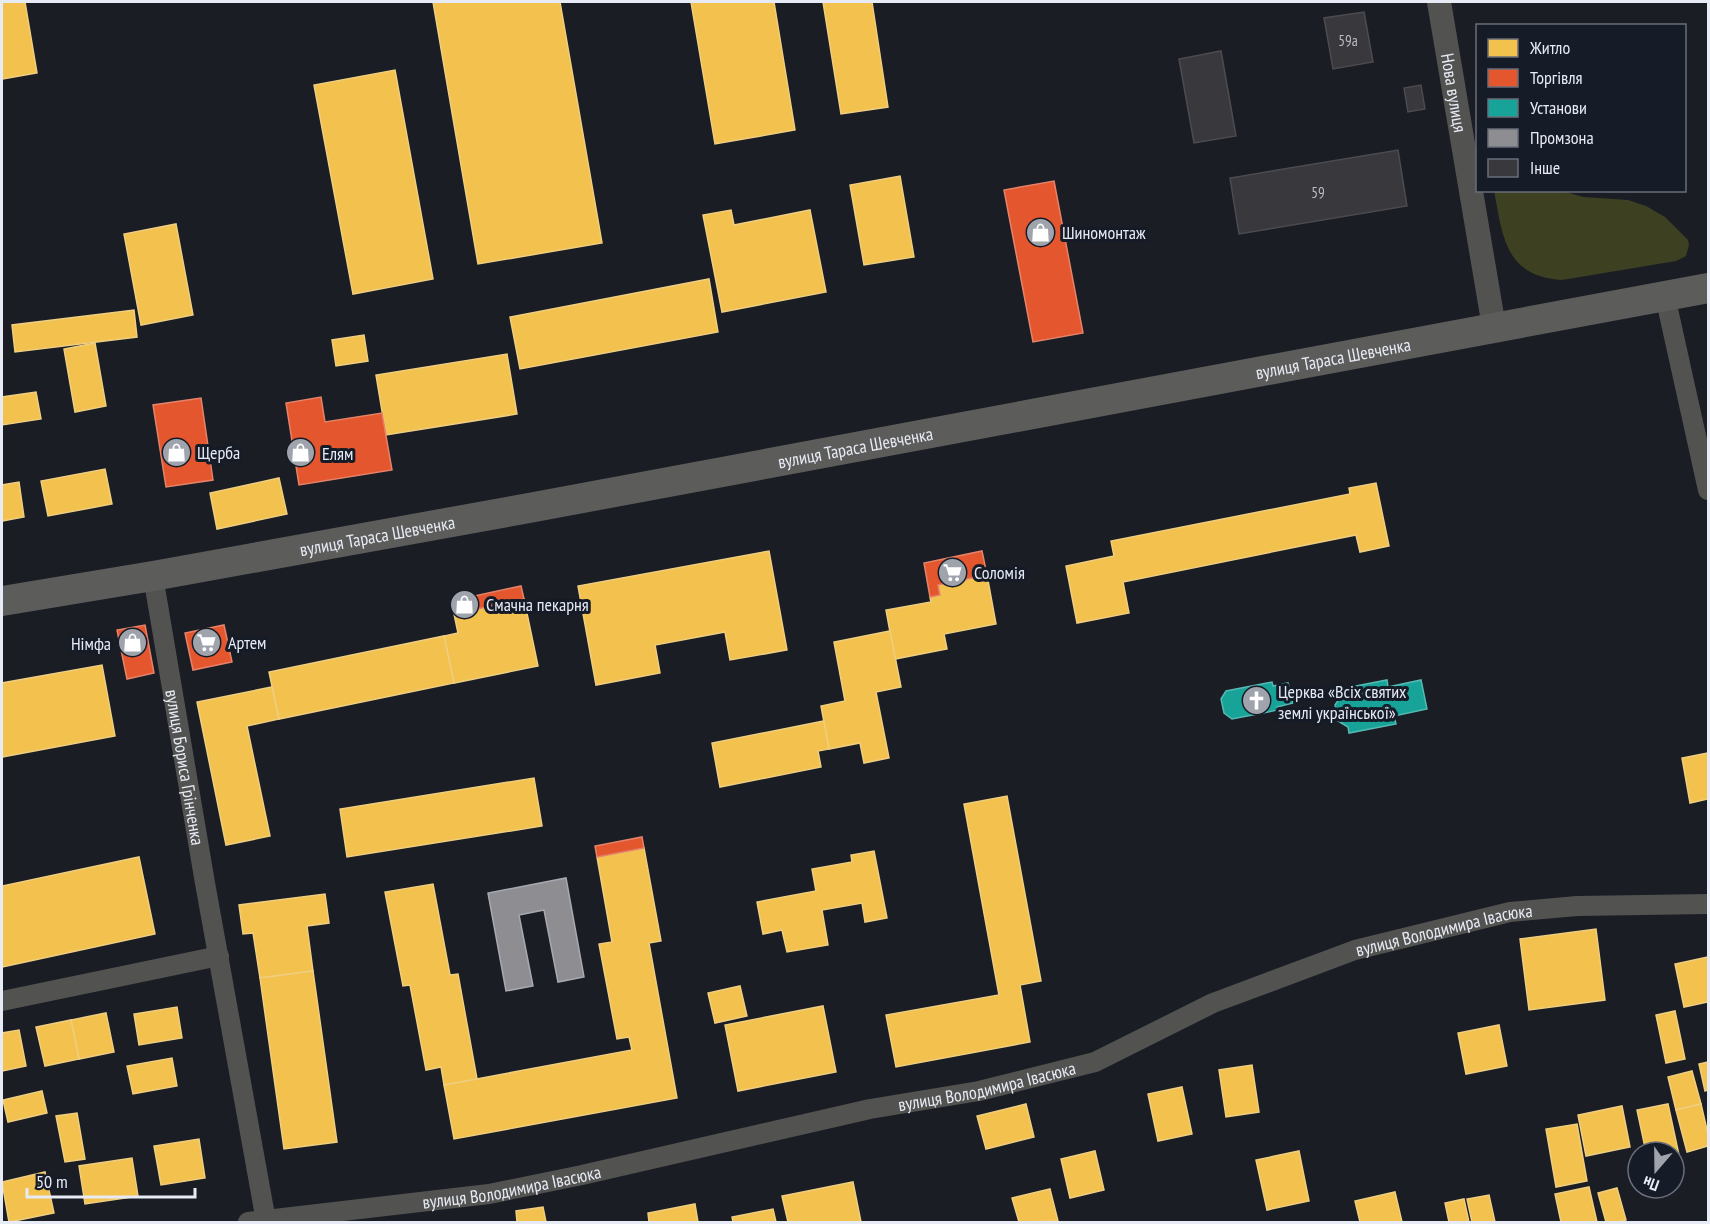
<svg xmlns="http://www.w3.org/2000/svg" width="1710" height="1224" viewBox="0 0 1710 1224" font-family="'PT Sans Narrow',sans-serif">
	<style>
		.grass { fill: #3d4121 }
		.homes { fill: #f2c14e; stroke: #efce80; stroke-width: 1.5 }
		.shops { fill: #e4572e; stroke: #e5836a; stroke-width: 1.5 }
		.public { fill: #17a398; stroke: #55b9b4; stroke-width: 1.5 }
		.industry { fill: #8d8d92; stroke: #a8a9b0; stroke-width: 1.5 }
		.building { fill: #39383d; stroke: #4c4b50; stroke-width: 1.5 }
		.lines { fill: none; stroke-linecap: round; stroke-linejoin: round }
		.minor { stroke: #525250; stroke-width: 20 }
		.tertiary { stroke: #525250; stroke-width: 24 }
		.primary { stroke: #5c5c5b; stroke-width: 30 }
		.labels { text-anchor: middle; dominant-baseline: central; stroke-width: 6; stroke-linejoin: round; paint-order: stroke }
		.number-label { font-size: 15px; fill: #bcbec7 }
		.street-label { font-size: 18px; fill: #e7ebf5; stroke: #161b28 }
		.poi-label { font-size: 18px; fill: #e7ebf5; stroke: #161b28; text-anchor: start }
	</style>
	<rect width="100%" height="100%" fill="#1a1d24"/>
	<path class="grass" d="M1494 191H1563L1583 197 1628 200 1646 206 1665 217 1688 240 1689 245 1686 256 1676 261 1562 280C1504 276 1503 236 1494 191Z"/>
	<g class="homes">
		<polygon points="2,2 25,2 37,73 2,79"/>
		<polygon points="433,2 560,2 602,243 478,264"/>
		<polygon points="691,2 774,2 795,130 715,144"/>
		<polygon points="823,2 872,2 888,107 841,114"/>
		<polygon points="395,70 433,279 353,294 314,85"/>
		<polygon points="900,176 914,257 864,265 850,185"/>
		<polygon points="731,210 734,225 810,210 826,292 722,312 703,215"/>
		<polygon points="176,224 193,315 141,325 124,234"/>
		<polygon points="709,279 718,332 520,369 510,317"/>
		<polygon points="134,310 137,337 15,352 12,325"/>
		<polygon points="364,335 368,361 336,366 332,340"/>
		<polygon points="95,343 106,406 75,412 64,349"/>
		<polygon points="507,354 517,414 386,435 376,375"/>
		<polygon points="36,392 41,419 2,425 2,397"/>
		<polygon points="105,469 112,504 48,516 41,481"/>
		<polygon points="279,478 287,514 217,529 210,493"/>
		<polygon points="19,482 24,517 2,521 2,485"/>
		<polygon points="1376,483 1389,546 1360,552 1356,535 1123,582 1129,613 1077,623 1066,566 1114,556 1111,541 1350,494 1349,488"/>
		<polygon points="769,551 787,650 730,660 725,632 655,645 660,673 596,685 578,586"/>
		<polygon points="987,575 996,624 944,634 947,649 895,659 886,610 931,602 930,597 940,595 938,585"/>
		<polygon points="524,599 538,666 454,683 444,636 458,633 454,614"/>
		<polygon points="890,631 901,687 876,692 889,758 864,763 860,743 829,749 821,706 845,701 834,642"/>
		<polygon points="444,636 454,683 279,719 269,672"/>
		<polygon points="102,665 115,736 2,757 2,683"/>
		<polygon points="272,687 279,719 247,726 270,836 226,845 197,702"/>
		<polygon points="824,721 829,749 818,751 821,767 720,787 712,743"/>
		<polygon points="1708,753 1708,799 1690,803 1682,758"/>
		<polygon points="534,778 542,826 347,857 340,809"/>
		<polygon points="1007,796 1041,981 1020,985 1030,1042 896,1067 886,1015 999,995 964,804"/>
		<polygon points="644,848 661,941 649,943 677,1098 454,1139 444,1085 632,1050 629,1037 617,1039 599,944 612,942 597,857"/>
		<polygon points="874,851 887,918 865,922 862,903 822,910 828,945 787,952 782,930 763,934 757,902 816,891 812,869 852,862 851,855"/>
		<polygon points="139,857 155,934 2,967 2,886"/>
		<polygon points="433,884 450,975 458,974 477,1079 444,1085 441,1067 426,1070 410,985 403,986 385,892"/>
		<polygon points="325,894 329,923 307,926 313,971 260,978 253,933 243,934 239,905"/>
		<polygon points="1596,929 1605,1000 1529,1010 1520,939"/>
		<polygon points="1708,957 1708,1002 1684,1007 1675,964"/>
		<polygon points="313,971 337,1142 284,1149 260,978"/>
		<polygon points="740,986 747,1016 715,1023 708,993"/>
		<polygon points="823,1006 836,1072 738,1091 725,1025"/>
		<polygon points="177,1007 182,1038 139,1045 134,1014"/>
		<polygon points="1675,1011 1685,1059 1666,1063 1656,1015"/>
		<polygon points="106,1013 114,1052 79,1059 71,1020"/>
		<polygon points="71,1020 79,1059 45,1066 36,1027"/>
		<polygon points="1499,1025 1507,1066 1466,1074 1458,1033"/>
		<polygon points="19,1030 26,1066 2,1071 2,1033"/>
		<polygon points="172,1058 177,1086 133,1094 127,1066"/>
		<polygon points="1708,1062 1708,1090 1705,1091 1699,1064"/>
		<polygon points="1252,1065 1259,1112 1226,1117 1219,1070"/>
		<polygon points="1692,1071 1701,1104 1676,1110 1668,1077"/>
		<polygon points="1182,1087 1192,1134 1158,1141 1148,1094"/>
		<polygon points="42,1091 47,1113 8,1122 3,1100"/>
		<polygon points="1026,1104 1034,1137 986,1149 977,1116"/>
		<polygon points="1668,1104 1679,1155 1674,1156 1674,1152 1646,1152 1637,1110"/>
		<polygon points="1701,1104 1708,1134 1708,1146 1687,1152 1676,1110"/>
		<polygon points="1622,1106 1630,1147 1586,1156 1578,1115"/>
		<polygon points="77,1113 85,1159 65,1162 56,1116"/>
		<polygon points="1577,1124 1587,1181 1556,1187 1546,1129"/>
		<polygon points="199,1139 205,1178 161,1185 154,1146"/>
		<polygon points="1095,1151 1104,1190 1070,1198 1061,1159"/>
		<polygon points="1299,1151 1309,1201 1267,1210 1256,1160"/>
		<polygon points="132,1158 138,1196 85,1204 79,1166"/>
		<polygon points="45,1172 54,1213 9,1222 2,1182"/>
		<polygon points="853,1182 861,1222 788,1222 782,1196"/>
		<polygon points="1589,1187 1597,1222 1561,1222 1555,1194"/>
		<polygon points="1617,1188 1626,1220 1618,1222 1606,1222 1598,1193"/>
		<polygon points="1050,1189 1058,1221 1019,1222 1012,1198"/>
		<polygon points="1395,1192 1402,1222 1360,1222 1355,1201"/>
		<polygon points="1489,1195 1495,1222 1472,1222 1467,1199"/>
		<polygon points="1464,1199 1469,1222 1449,1222 1445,1203"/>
		<polygon points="695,1204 698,1222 649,1222 648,1213"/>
		<polygon points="543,1207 546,1222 517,1222 516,1211"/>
		<polygon points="773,1209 776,1222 733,1222 732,1217"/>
	</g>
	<g class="shops">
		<polygon points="1054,181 1083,333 1033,342 1004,190"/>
		<polygon points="321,397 325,422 382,413 392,470 299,485 286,403"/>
		<polygon points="201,398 213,480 166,487 153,405"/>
		<polygon points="982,551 987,575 938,585 940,595 930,597 924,563"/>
		<polygon points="521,586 524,599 454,614 451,601"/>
		<polygon points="145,625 154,673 127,679 117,630"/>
		<polygon points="224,625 232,662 193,670 185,633"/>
		<polygon points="642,837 644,848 597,857 595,846"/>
	</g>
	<g class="public">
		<polygon points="1387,680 1388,687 1421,680 1427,709 1394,716 1396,724 1349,733 1348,727 1338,721 1335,705 1341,696 1340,689"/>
		<polygon points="1272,682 1273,686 1288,683 1293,703 1277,707 1278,710 1232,719 1224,713 1221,699 1226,691"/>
	</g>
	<polygon class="industry" points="566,878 584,977 558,982 544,910 519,915 533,986 506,991 488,893"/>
	<g class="building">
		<polygon points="1364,12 1373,62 1333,69 1324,18"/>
		<polygon points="1221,51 1236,136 1194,143 1179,59"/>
		<polygon points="1421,85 1425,109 1408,112 1404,88"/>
		<polygon points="1398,150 1407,206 1239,234 1230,178"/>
	</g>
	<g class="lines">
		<g class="minor">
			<polyline points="1665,296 1708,490"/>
			<path id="s1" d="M153 576 205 883 266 1221"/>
			<polyline points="2,1001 219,956"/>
			<path id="s2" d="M248 1222 489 1194 582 1175 870 1109 979 1091 1095 1062 1213 1003 1355 950 1510 912 1577 906 1708 904"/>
		</g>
		<path class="tertiary" id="s3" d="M1439 2 1494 327"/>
		<path class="primary" id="s4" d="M2 601 153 576 529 508 1708 288"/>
	</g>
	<defs>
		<symbol id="shop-disc" viewBox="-11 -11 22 22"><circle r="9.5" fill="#9fa3ac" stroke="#161b28"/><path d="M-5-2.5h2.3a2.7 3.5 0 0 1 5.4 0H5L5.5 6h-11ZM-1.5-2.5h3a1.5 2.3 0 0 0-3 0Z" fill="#fff"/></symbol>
		<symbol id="supermarket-disc" viewBox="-11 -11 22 22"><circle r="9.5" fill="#9fa3ac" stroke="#161b28"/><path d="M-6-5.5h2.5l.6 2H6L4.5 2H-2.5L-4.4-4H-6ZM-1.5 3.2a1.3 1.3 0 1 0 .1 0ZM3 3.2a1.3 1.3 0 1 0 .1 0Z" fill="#fff"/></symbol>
		<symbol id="church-disc" viewBox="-11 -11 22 22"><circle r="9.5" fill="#9fa3ac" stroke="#161b28"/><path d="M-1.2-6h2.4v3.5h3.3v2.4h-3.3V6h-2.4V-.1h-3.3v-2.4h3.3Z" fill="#fff"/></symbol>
	</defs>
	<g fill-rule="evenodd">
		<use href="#shop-disc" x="1024" y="216" width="33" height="33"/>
		<use href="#shop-disc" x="160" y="436" width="33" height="33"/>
		<use href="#shop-disc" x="284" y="436" width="33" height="33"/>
		<use href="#supermarket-disc" x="936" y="556" width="33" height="33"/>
		<use href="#shop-disc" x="448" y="588" width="33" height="33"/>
		<use href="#supermarket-disc" x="190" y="626" width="33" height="33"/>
		<use href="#shop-disc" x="116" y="626" width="33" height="33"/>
		<use href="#church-disc" x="1240" y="684" width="33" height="33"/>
	</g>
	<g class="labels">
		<g class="number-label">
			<text x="1348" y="40">59а</text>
			<text x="1318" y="192">59</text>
		</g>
		<g class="street-label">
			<text stroke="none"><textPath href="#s3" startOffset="92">Нова вулиця</textPath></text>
			<text stroke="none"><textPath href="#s4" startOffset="1353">вулиця Тараса Шевченка</textPath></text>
			<text stroke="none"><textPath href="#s4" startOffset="867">вулиця Тараса Шевченка</textPath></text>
			<text stroke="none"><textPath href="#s4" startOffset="381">вулиця Тараса Шевченка</textPath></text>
			<text stroke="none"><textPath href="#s1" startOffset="194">вулиця Бориса Грінченка</textPath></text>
			<text stroke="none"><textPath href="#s2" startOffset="1238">вулиця Володимира Івасюка</textPath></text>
			<text stroke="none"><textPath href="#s2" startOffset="752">вулиця Володимира Івасюка</textPath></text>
			<text stroke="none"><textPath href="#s2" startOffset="266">вулиця Володимира Івасюка</textPath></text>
		</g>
		<g class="poi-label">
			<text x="1062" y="232">Шиномонтаж</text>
			<text x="197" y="452">Щерба</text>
			<text x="322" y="453">Елям</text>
			<text x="974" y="572">Соломiя</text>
			<text x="486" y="604">Смачна пекарня</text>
			<text x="228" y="642">Артем</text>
			<text x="111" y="643" text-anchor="end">Німфа</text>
			<text x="1278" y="691">Церква «Всіх святих<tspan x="1278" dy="21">землі української»</tspan></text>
		</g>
	</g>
	<rect width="1710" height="1224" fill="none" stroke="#e7ebf5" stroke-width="6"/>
	<rect x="1476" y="24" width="210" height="168" fill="#161b28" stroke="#6a6e7a" stroke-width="1.5"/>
	<rect x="1488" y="39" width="30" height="18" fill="#f2c14e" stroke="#6a6e7a" stroke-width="1.5"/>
	<text x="1530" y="54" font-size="18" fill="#e7ebf5">Житло</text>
	<rect x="1488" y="69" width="30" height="18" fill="#e4572e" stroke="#6a6e7a" stroke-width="1.5"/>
	<text x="1530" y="84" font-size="18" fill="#e7ebf5">Торгівля</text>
	<rect x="1488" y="99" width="30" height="18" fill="#17a398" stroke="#6a6e7a" stroke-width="1.5"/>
	<text x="1530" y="114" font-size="18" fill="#e7ebf5">Установи</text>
	<rect x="1488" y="129" width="30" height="18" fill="#8d8d92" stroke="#6a6e7a" stroke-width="1.5"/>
	<text x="1530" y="144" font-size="18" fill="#e7ebf5">Промзона</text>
	<rect x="1488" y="159" width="30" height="18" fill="#39383d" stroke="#6a6e7a" stroke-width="1.5"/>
	<text x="1530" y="174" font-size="18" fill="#e7ebf5">Інше</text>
	<g transform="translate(1656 1170) rotate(200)"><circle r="28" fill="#161b28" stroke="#6a6e7a" stroke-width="1.5"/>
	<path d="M0-4.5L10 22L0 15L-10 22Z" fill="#9fa3ac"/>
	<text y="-9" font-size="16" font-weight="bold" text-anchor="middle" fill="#e7ebf5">Пн</text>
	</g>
	<path d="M27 1188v9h168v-9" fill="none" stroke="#e7ebf5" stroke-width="3"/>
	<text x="36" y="1188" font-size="18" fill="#e7ebf5" stroke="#161b28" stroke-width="4.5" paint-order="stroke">50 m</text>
</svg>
